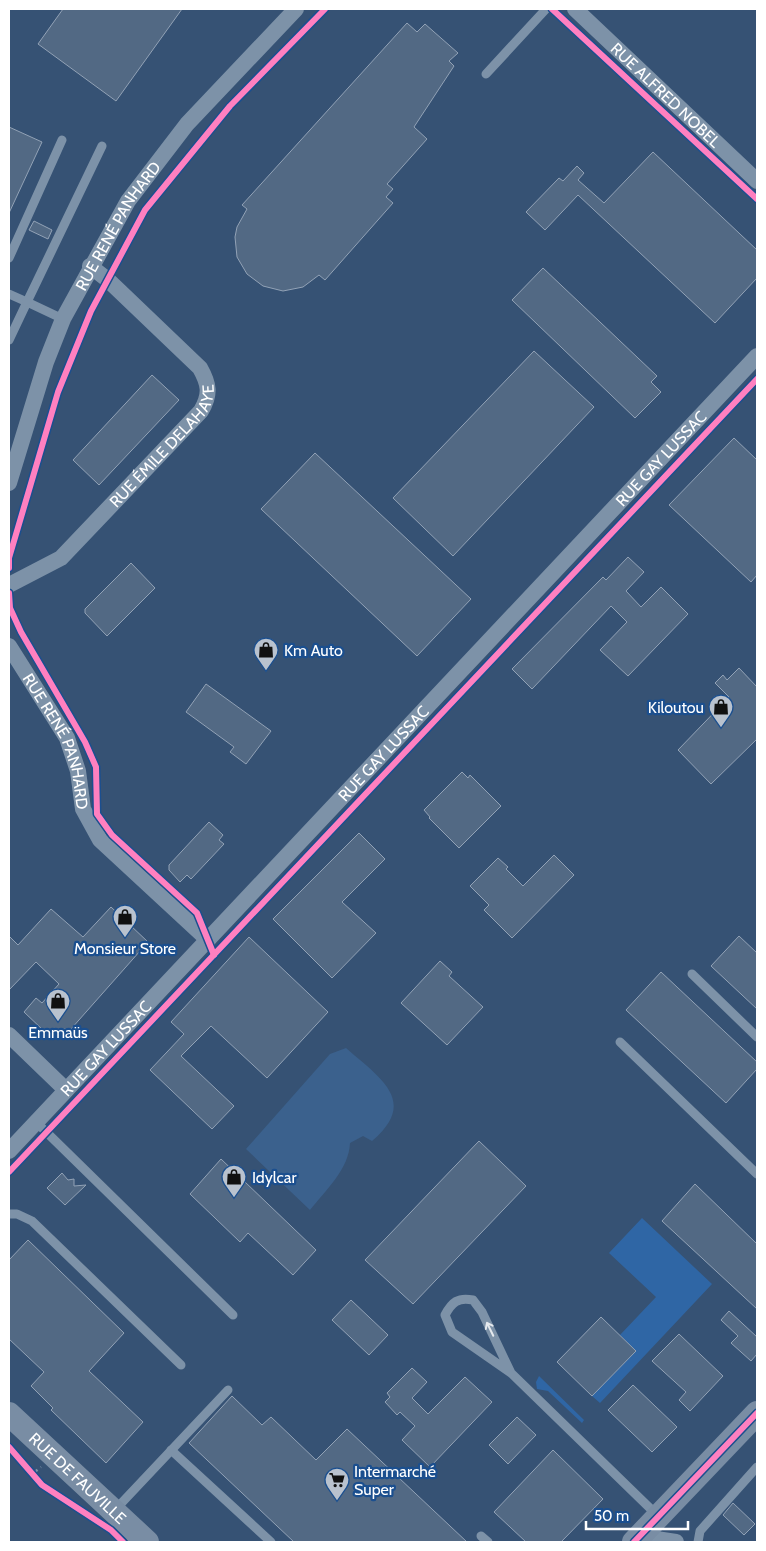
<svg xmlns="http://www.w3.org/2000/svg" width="766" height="1551" viewBox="0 0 766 1551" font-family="Cabin,sans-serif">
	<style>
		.green { fill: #2f66a5 }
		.water { fill: #3b618d }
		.building { fill: #526984; stroke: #92a2b6 }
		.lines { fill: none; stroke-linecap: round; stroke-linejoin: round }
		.path { stroke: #7d92a8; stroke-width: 2.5; stroke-dasharray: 2.5 4; stroke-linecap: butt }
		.lane { stroke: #7d92a8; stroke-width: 9 }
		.street { stroke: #7d92a8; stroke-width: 16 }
		.secondary { stroke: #798da4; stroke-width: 24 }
		.cycleway-casing { stroke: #1b4f8f; stroke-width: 9 }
		.cycleway { stroke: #ff80c0; stroke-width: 6 }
		.oneway { stroke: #e5e9ee }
		.labels { text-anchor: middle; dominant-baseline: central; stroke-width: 4.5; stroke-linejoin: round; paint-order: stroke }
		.street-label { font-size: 16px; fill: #fff; stroke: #1b4f8f }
		.poi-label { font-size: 16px; fill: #fff; stroke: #1b4f8f; text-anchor: start }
	</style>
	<rect width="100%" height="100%" fill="#365274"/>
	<g class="green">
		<polygon points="642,1218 712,1284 600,1403 592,1396 636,1351 620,1335 656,1297 609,1253"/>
		<polygon points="539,1376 584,1420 582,1423 548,1391 537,1389 536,1382"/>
	</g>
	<path class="water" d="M346 1048C380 1078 419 1101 372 1141L363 1136 350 1143C349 1169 326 1190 310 1210L246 1149 330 1054Z"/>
	<g class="building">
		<polygon points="63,9 182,9 116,101 38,44"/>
		<polygon points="407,23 417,32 425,24 458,53 449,61 454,66 414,127 427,139 387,184 393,189 386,197 393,203 325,280 319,275 303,287 283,291 263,286 247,274 237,257 235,237 237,227 247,209 242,205"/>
		<polygon points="9,127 42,142 9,213"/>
		<polygon points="653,152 757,250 757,278 715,323 578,195 545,230 526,212 559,178 563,181 577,166 584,173 578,180 604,203"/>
		<polygon points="34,221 52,230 48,239 29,230"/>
		<polygon points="543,268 657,376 651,382 661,392 635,418 512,300"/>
		<polygon points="534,351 594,407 453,556 393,498"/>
		<polygon points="152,375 179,400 99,485 73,460"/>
		<polygon points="734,438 757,460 757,575 751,582 669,505"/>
		<polygon points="315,453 471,599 417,656 261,509"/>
		<polygon points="628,557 644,572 626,591 641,607 661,587 688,614 628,676 600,650 627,622 611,606 532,689 512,669 603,577 606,580"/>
		<polygon points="131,563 155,588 107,636 85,613 85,609"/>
		<polygon points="739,668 757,687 757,739 711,784 678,750 729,697 715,683 723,675 727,680"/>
		<polygon points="206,684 271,731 246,764 230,752 234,747 186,712"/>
		<polygon points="462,772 468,778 470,775 501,806 459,848 429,818 430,817 424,810"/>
		<polygon points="209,822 223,835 219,840 224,844 191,879 187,875 180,882 169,870 169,865"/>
		<polygon points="359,833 385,859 342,902 376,933 332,978 273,919"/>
		<polygon points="554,855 574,875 512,938 484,910 489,905 470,886 498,858 508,867 506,869 523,886"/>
		<polygon points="111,907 148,942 71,1029 43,1030 24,1012 36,998 42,1003 59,984 36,962 9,990 9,936 18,945 51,909 83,937"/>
		<polygon points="739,936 757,953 757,1009 711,966"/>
		<polygon points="249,937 328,1012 267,1078 211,1026 181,1056 234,1106 212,1129 150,1070 184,1034 171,1022"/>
		<polygon points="440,961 452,972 449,976 483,1007 447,1045 401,1003"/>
		<polygon points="661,972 757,1062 757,1069 726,1103 626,1010"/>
		<polygon points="479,1141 526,1186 413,1304 365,1260"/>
		<polygon points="221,1159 316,1250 293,1275 248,1233 240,1242 190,1194"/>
		<polygon points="62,1173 68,1180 74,1179 74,1186 86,1185 65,1205 47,1188"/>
		<polygon points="695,1184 757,1244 757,1309 662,1221"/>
		<polygon points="28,1240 124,1333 89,1371 143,1422 106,1463 51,1410 53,1408 31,1386 44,1372 9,1339 9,1260"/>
		<polygon points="351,1300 388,1335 369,1355 332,1320"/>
		<polygon points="729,1311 757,1337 757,1354 751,1361 731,1343 738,1336 721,1320"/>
		<polygon points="601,1317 636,1351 592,1396 557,1362"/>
		<polygon points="679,1334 723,1376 690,1411 679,1400 686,1392 652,1361"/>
		<polygon points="412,1368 427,1382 412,1398 428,1414 465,1377 492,1402 430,1467 402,1440 415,1426 400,1412 397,1415 385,1402 390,1397 387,1393"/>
		<polygon points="633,1385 677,1427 652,1452 608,1410"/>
		<polygon points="232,1396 262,1425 271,1417 316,1460 347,1429 467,1542 294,1542 189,1443"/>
		<polygon points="517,1417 536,1435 508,1464 489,1445"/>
		<polygon points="553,1450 603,1499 561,1542 526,1542 494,1512"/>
		<polygon points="733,1503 755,1524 744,1535 723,1515"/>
	</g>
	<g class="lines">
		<polyline class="path" points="29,1470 36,1471 41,1467"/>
		<g class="lane">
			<polyline points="486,74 546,9"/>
			<polyline points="9,258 62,140"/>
			<polyline points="9,294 27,302 9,340"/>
			<polyline points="63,319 27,302 102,146"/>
			<polyline points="692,974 757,1037"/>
			<polyline points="620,1042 757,1174"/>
			<polyline points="36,1122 233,1315"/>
			<polyline points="9,1214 17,1214 32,1221 181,1365"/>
			<path d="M511 1373 482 1312 473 1300C458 1297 452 1302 445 1315L452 1332 511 1373 658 1516"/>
			<polyline points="171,1450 271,1542"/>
			<polyline points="114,1511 228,1390"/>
			<polyline points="481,1536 488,1542"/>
			<polyline points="698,1542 700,1531 757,1467"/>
		</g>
		<g class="street">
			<path id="s1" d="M575 9 757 181"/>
			<path id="s2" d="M9 483 46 362 63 319 128 201 187 124 296 9"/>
			<path id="s3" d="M9 585 61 558 201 411C211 394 209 384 200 368L108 280 90 266"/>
			<path id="s4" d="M9 646 67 738 78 771 83 809 100 840 208 940"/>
			<polyline points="9,1035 66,1090"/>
			<path id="s5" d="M9 1151 757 356"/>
			<polyline points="647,1529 656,1539 676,1542"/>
		</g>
		<g class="secondary">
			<path id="s6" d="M9 1414 147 1542"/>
			<polyline points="634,1542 757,1413"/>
		</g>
		<defs>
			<g id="cycleway">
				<polyline points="552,9 757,199"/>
				<polyline points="9,568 9,558 58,392 91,311 145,210 230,106 325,9"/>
				<polyline points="9,593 10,608 21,632 85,742 96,767 97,814 112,835 197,913 214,955"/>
				<polyline points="9,1172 757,379"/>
				<polyline points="9,1447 42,1485 111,1530 123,1542"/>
				<polyline points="634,1542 757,1413"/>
			</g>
		</defs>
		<use href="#cycleway" class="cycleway-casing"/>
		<use href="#cycleway" class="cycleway"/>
	</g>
	<defs><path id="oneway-shaft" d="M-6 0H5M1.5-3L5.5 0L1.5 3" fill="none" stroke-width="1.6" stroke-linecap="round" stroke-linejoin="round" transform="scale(1.25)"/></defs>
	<use class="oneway" href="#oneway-shaft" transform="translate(490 1329) rotate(-116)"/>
	<defs>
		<symbol id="shop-pin" viewBox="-11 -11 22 30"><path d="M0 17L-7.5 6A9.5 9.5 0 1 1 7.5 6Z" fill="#b9c2ce" stroke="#1b4f8f"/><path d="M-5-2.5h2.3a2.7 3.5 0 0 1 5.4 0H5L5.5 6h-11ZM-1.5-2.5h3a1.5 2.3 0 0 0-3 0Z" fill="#111"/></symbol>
		<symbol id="supermarket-pin" viewBox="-11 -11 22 30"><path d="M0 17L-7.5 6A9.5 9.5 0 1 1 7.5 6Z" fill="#b9c2ce" stroke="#1b4f8f"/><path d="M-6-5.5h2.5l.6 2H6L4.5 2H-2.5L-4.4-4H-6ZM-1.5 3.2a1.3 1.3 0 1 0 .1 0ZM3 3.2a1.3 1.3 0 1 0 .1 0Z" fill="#111"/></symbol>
	</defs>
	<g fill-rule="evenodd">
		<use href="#shop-pin" x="252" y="636" width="28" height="38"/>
		<use href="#shop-pin" x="707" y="693" width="28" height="38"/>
		<use href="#shop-pin" x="111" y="903" width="28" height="38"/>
		<use href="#shop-pin" x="44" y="987" width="28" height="38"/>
		<use href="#shop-pin" x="220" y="1163" width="28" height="38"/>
		<use href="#supermarket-pin" x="323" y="1466" width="28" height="38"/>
	</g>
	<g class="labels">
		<g class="street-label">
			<text stroke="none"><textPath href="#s1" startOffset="125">RUE ALFRED NOBEL</textPath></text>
			<text stroke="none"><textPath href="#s2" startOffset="281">RUE RENÉ PANHARD</textPath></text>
			<text stroke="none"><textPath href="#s3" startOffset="211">RUE ÉMILE DELAHAYE</textPath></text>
			<text stroke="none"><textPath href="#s5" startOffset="951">RUE GAY LUSSAC</textPath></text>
			<text stroke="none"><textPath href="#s4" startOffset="108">RUE RENÉ PANHARD</textPath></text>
			<text stroke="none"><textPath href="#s5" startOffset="546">RUE GAY LUSSAC</textPath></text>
			<text stroke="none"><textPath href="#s5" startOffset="141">RUE GAY LUSSAC</textPath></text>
			<text stroke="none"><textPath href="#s6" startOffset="94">RUE DE FAUVILLE</textPath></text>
		</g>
		<g class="poi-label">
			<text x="284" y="650">Km Auto</text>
			<text x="704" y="707" text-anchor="end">Kiloutou</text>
			<text x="125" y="948" text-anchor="middle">Monsieur Store</text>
			<text x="58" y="1032" text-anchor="middle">Emmaüs</text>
			<text x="252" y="1177">Idylcar</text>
			<text x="354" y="1471">Intermarché<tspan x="354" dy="18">Super</tspan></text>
		</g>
	</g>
	<rect width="766" height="1551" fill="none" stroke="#ffffff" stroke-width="20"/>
	<path d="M586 1521v8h102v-8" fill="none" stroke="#ffffff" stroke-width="2.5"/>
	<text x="594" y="1521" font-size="15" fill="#ffffff" stroke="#1b4f8f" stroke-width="4" paint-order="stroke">50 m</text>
</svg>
